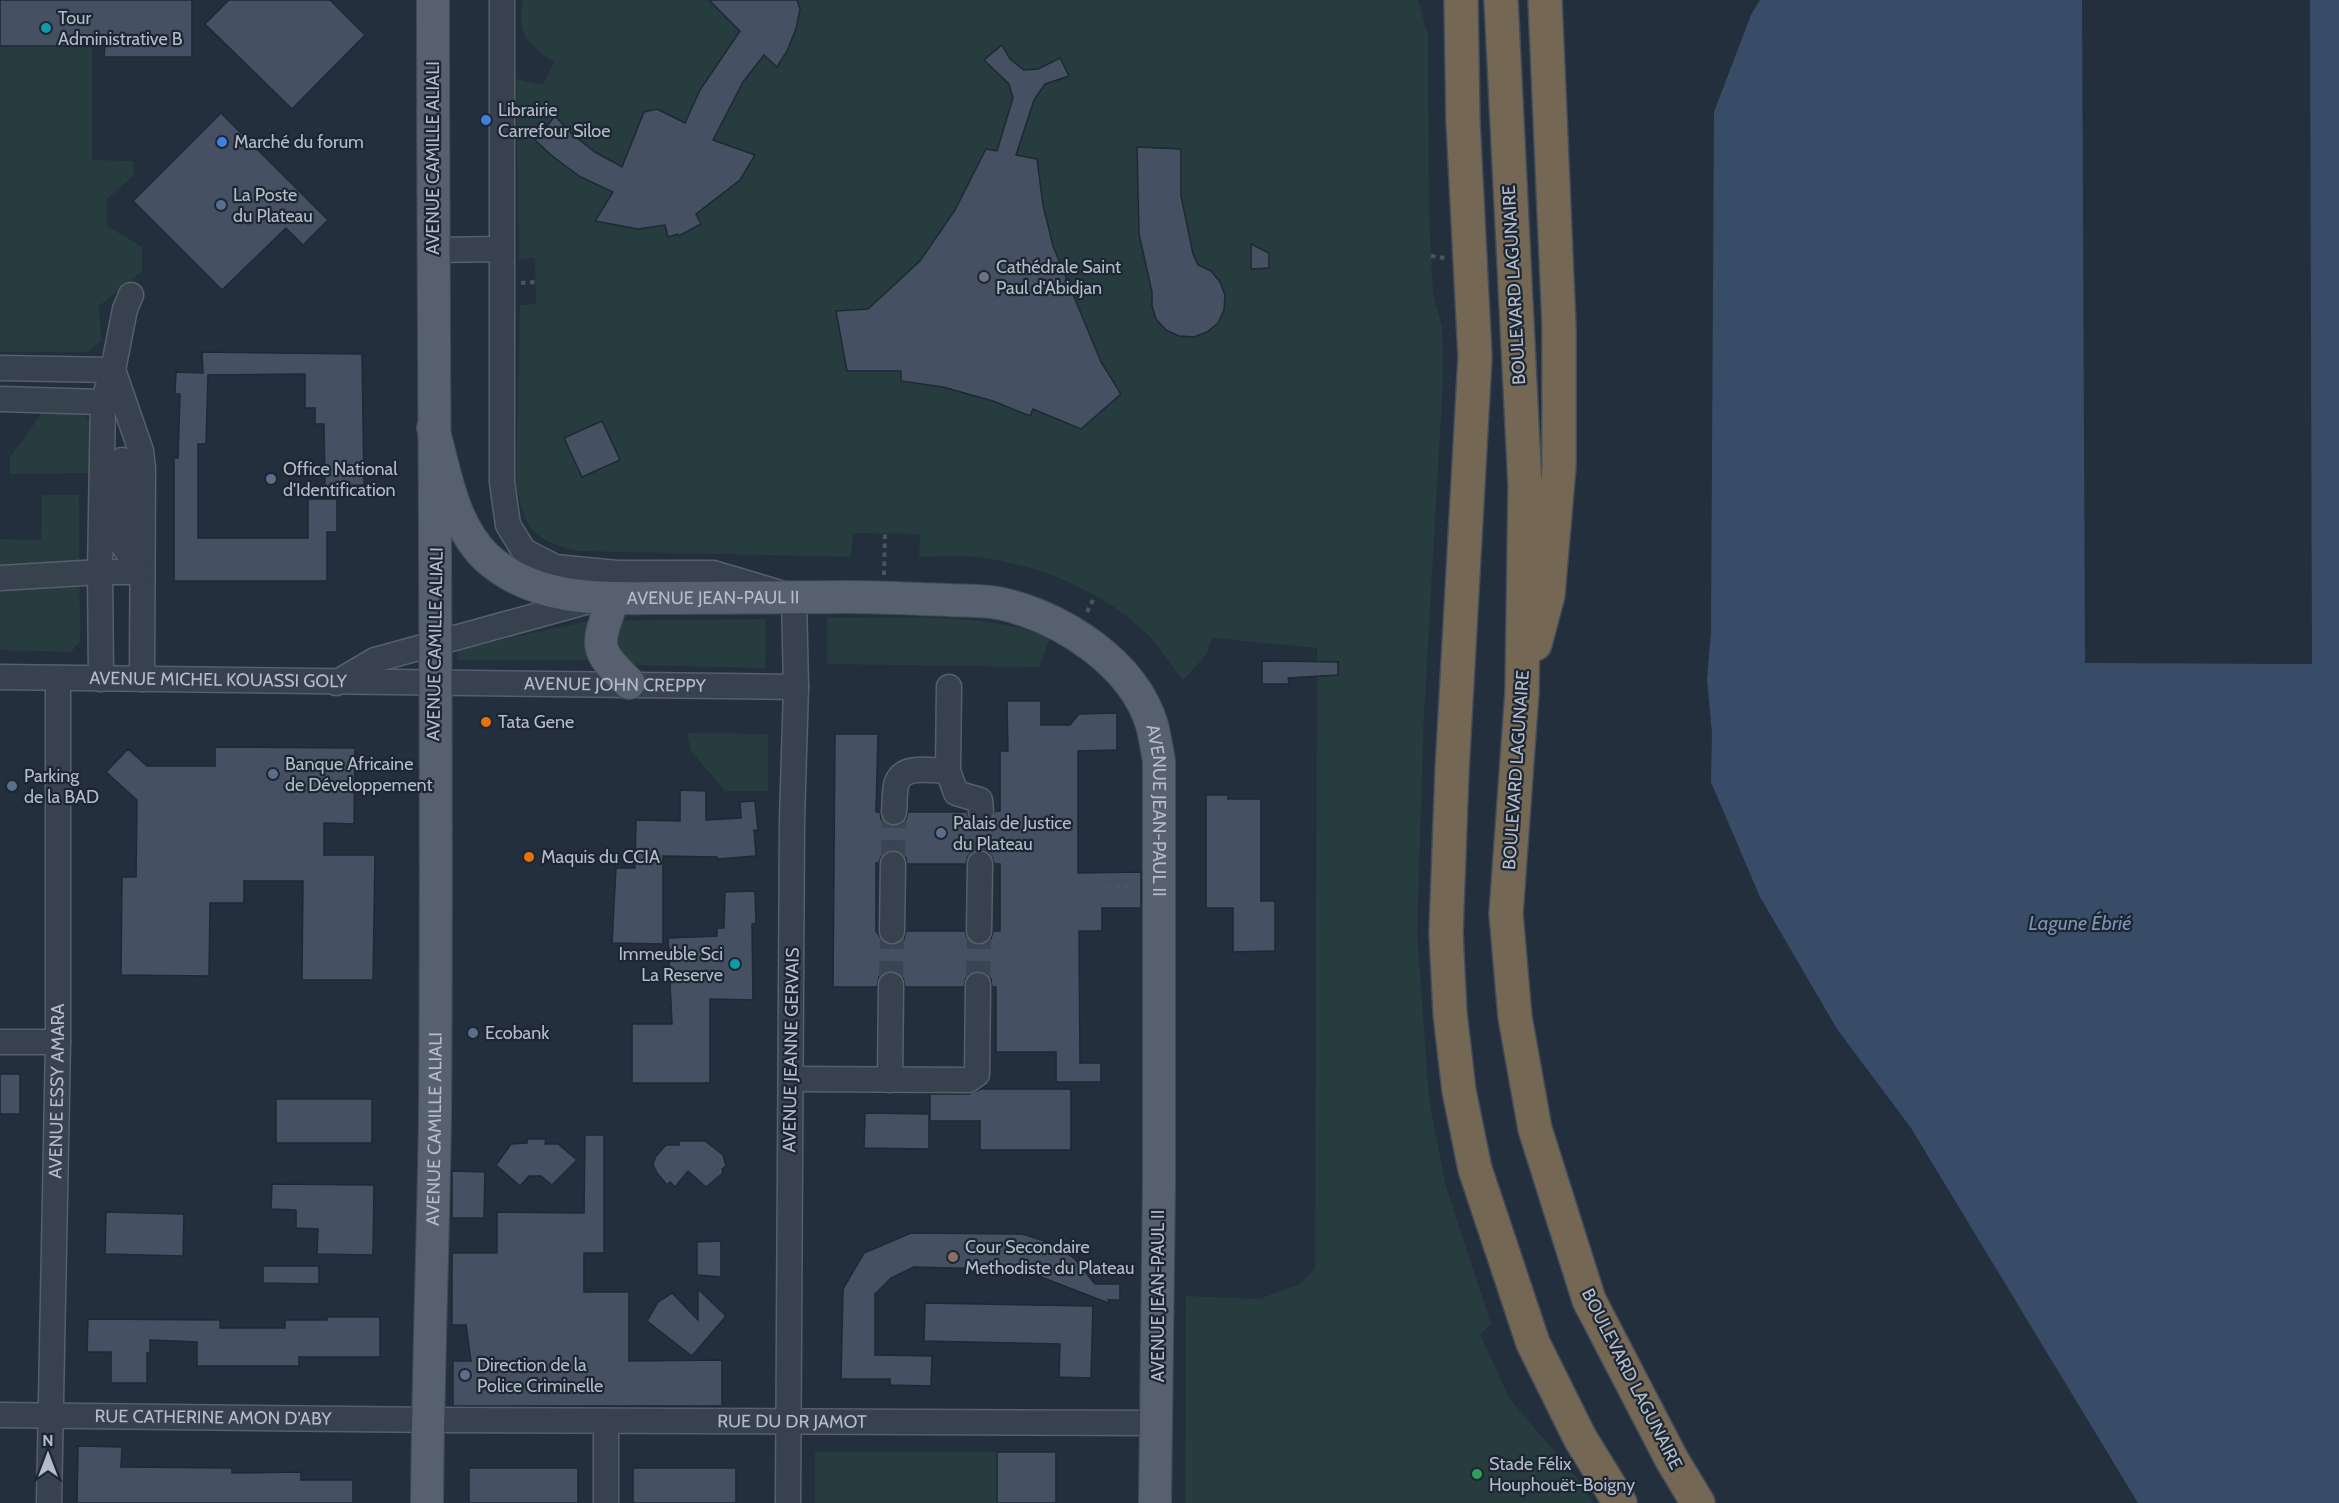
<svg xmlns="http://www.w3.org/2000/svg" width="2339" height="1503" viewBox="0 0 2339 1503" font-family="Cabin,sans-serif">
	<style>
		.green { fill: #263c3f }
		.water { fill: #394c67 }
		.building { fill: #455162; stroke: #1f2835; stroke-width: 1.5; fill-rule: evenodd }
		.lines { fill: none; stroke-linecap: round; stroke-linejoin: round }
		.minor-tunnel { stroke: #3a4453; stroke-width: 24; stroke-dasharray: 24 12; stroke-linecap: butt }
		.minor-casing { stroke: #565f6c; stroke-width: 27 }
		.major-casing { stroke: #414a57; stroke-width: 34 }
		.highway-casing { stroke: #434c59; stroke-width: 36 }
		.path { stroke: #44595c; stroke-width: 4; stroke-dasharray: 4.5 4.5; stroke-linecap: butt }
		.minor { stroke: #38414e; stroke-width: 24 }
		.major { stroke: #56606e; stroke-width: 32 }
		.highway { stroke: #746855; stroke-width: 33 }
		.culture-dot { fill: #0f9aa8; stroke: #1d2633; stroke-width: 2 }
		.shop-dot { fill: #3f7fe0; stroke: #1d2633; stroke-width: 2 }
		.service-dot { fill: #5c6f8a; stroke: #1d2633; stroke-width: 2 }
		.worship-dot { fill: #6b7280; stroke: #1d2633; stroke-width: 2 }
		.food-dot { fill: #e8710a; stroke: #1d2633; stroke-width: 2 }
		.education-dot { fill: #8d6e63; stroke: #1d2633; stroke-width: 2 }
		.leisure-dot { fill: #2e9e5b; stroke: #1d2633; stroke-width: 2 }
		.labels { text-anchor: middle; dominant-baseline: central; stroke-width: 4.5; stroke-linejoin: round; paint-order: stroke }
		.poi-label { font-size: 18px; fill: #b4bcc9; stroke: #1d2633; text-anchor: start }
		.street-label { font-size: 18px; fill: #b4bcc9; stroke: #1d2633 }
		.water-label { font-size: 20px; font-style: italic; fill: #7c92b1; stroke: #1d2633 }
	</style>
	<rect width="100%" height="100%" fill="#242f3e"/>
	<g class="green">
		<path d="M523 0H1418L1428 35 1429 214 1433 294 1442 327 1443 380 1424 715 1417 932 1429 1099 1445 1183 1491 1324 1480 1334 1509 1398 1580 1482 1593 1503H1185L1186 1296 1259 1299 1300 1284 1315 1269 1317 648 1212 638 1207 654 1183 680C1171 666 1158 644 1146 633 1102 591 1042 566 983 558 962 555 939 557 919 557L920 534 853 533 851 557 578 551C531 539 526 531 516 484L520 305 536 304 535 258 519 259 516 79 543 85 554 62C528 44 516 34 523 0Z"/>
		<polygon points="0,46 92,46 92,160 133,161 134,175 107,199 107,226 142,247 142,271 99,306 101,340 88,352 0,352"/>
		<polygon points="45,409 78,409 91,423 91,473 10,474 10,457"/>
		<polygon points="42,495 79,495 80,641 71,652 0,650 0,539 41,540"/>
		<path d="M827 618C899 619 983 610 1050 638L1039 667 827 664Z"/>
		<polygon points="766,619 765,668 634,665 589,660 457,660 457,652 462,648 589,621"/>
		<polygon points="687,733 768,734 768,791 725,791 691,751"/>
		<rect x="815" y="1452" width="182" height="51"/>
	</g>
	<polygon class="water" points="1760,0 2082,0 2085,663 2312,664 2310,0 2339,0 2339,1503 2138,1503 1911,1128 1837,1029 1760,897 1711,782 1712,733 1707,679 1711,633 1714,112 1751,15"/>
	<g class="building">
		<polygon points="0,0 192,0 192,57 104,57 105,46 0,46"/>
		<polygon points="229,0 330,0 365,35 292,109 205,24"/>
		<polygon points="709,0 797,0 800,9 796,29 787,51 777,67 764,55 743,82 713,140 755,155 740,180 696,214 701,224 679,236 678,234 668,237 665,225 638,229 595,221 613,192 579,176 551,155 535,140 555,116 572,134 595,152 622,167 644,112 657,109 685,123 700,90 740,31"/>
		<polygon points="1002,45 1010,59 1024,70 1038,69 1060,58 1069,76 1045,84 1034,100 1016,155 1037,159 1043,205 1053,246 1101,362 1121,394 1081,429 1033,409 1030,416 993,401 943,387 901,381 901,371 847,371 836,311 868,309 920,261 955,210 986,149 997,151 1013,98 1009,84 984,60"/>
		<polygon points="221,113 328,220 303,245 286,228 222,290 133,201"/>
		<polygon points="1137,147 1181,149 1181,196 1193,254 1198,265 1211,271 1220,282 1225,295 1224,310 1218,323 1207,332 1194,337 1179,336 1166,330 1156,319 1152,306 1152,292 1139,234"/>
		<polygon points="1251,244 1269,253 1269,268 1251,269"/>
		<polygon points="202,352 362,354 364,485 325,486 324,424 315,424 315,408 305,408 305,374 208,375 206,444 198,444 198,538 308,538 308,499 337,499 337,532 327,532 327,581 174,581 174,458 178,458 180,394 175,394 176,372 203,373"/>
		<polygon points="602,421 620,460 582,477 564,438"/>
		<polygon points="1262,661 1338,662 1338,675 1288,678 1289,684 1262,684"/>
		<path d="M1007 701H1041V725H1070L1079 714 1117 713V750L1078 751V873L1141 872V908H1102V931H1079L1080 1063H1101V1082H1056V1052H996V987H992L991 979 985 973 978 971 971 973 966 978 964 987H905L903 978 898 973 891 971 879 977 877 987H833L835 734H878L876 812H880L881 819 886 824 893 826 901 825 906 820 908 812H967L970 821 975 825 983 826 990 823 995 811H1000V751H1008ZM893 850 901 852 906 858 907 864H966L968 856 974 851 981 850 988 852 992 857 994 864H1000V931H993L991 939 979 945 971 943 967 938 965 931H906L904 939 898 944 891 945 884 943 876 931V863H879L881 857 886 852Z"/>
		<polygon points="215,747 355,748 354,824 324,823 324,855 375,855 373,980 302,980 303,881 244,881 244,903 210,903 209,976 121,975 122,877 136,877 137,800 106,772 128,749 147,766 215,766"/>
		<polygon points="680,790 706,791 706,820 741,818 740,802 755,801 758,831 754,830 756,856 717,859 717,857 663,856 663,944 612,943 616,868 635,868 636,820 680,821"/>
		<polygon points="1206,795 1228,795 1228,799 1261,799 1261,901 1275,901 1275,951 1233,952 1233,908 1206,908"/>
		<polygon points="755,891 756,923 752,924 753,1000 710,999 710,1083 632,1083 632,1024 672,1024 668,938 717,936 717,928 724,928 725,892"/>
		<rect x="0" y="1074" width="20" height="40"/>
		<polygon points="981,1089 1071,1089 1071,1150 980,1150 980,1121 930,1121 930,1094 969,1094"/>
		<rect x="276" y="1099" width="96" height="44"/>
		<polygon points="865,1113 929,1114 929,1149 864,1148"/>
		<polygon points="585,1135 604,1135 604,1253 584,1253 584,1292 629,1292 629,1361 722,1360 722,1406 453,1406 453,1361 471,1361 466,1325 452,1325 452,1253 497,1253 497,1212 584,1213"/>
		<polygon points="527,1139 546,1139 545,1144 558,1144 577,1160 552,1185 541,1176 529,1176 520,1186 496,1165 511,1144 527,1143"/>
		<polygon points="679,1141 705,1141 723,1155 726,1166 722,1169 723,1173 706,1187 688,1171 675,1187 670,1182 667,1185 657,1173 653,1164 656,1156 666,1145 679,1145"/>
		<polygon points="452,1171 485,1172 484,1218 452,1218"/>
		<polygon points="272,1184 374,1185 373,1255 317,1254 318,1229 296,1228 296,1210 271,1209"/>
		<polygon points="106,1212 184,1214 183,1256 105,1254"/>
		<polygon points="911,1233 1022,1234 1051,1243 1075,1259 1095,1284 1120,1284 1120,1300 1108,1300 1111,1304 1023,1270 914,1267 891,1278 875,1294 875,1355 932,1356 931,1386 890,1385 890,1379 841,1379 843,1289 864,1253"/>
		<polygon points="721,1241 721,1277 697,1275 697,1242"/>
		<polygon points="263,1266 319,1266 319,1284 263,1283"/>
		<polygon points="698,1289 726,1316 692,1356 647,1321 658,1302 672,1293 698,1320"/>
		<polygon points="925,1303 1093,1306 1091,1378 1059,1377 1060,1344 924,1341"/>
		<polygon points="327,1317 380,1317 380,1357 299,1357 299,1366 197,1366 197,1342 150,1340 150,1353 147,1353 147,1383 111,1383 111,1352 87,1352 88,1319 220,1320 220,1328 285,1328 285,1320 327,1320"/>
		<polygon points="78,1446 122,1447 121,1467 232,1468 232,1473 301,1472 301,1480 353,1480 353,1503 77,1503"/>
		<rect x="997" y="1452" width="59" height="51"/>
		<rect x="469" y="1468" width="109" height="35"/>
		<rect x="633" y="1468" width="103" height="35"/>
	</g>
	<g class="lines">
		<g class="minor-tunnel">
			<polyline points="893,864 894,812"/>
			<polyline points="980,864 981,812"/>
			<polyline points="891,985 892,931"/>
			<polyline points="978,985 979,931"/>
		</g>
		<defs>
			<g id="minor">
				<polyline points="502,0 502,482 508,525 524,551 555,567 617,573 713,573 794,597 796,687 792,820 788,1503"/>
				<polyline points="433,250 502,249"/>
				<polyline points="0,368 113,370"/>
				<polyline points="113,370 141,451 143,468 142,679"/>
				<polyline points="0,399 103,402"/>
				<polyline points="122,460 121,542 141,572"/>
				<polyline points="0,578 100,572 141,572"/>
				<path id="s1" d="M0 677 796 687"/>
				<polyline points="101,679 100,572 103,402 113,370 125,309 131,295"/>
				<polyline points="336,683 375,660 593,600"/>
				<polyline points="949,687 948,771 956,793 980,800 981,812"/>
				<path d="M894 812C895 803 894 790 897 782 904 764 933 771 948 771"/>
				<polyline points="892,931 893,864"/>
				<polyline points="979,931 980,864"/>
				<polyline points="0,1042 58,1042"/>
				<polyline points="792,1079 969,1080 977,1074 978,985"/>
				<polyline points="890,1080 891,985"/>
				<path id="s2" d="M0 1415 440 1420 1157 1423"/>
				<polyline points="606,1421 606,1503"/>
				<path id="s3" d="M49 1503 58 1042V678"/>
			</g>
			<g id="major">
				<path id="s4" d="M433 428C445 471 452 524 486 557 536 603 604 598 667 598 728 598 788 597 849 597 882 597 916 599 949 600 967 601 986 600 1003 604 1064 619 1133 663 1152 725 1155 737 1157 749 1159 761V1183L1155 1503"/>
				<path d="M613 598C598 645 591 647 629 683"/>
				<path id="s5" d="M427 1503C428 1375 433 1246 435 1118 438 745 433 373 433 0"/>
			</g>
			<g id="highway">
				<polyline points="1461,0 1463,121 1475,357 1452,771 1446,933 1450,1013 1459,1091 1475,1169 1533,1343 1580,1438 1620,1503"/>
				<polyline points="1501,0 1525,486 1522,692 1506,914 1515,1017 1535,1129 1589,1300 1672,1460 1698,1503"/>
				<polyline points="1535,644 1548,595 1559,467 1559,326 1545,0"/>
			</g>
		</defs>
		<use href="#minor" class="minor-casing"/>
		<use href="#major" class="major-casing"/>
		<use href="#highway" class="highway-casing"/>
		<g class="path">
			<polyline points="1431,256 1445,258"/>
			<polyline points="521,283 536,282"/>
			<polyline points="884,575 885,533"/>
			<polyline points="1087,612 1095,596"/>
			<polyline points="1107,887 1129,887"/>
		</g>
		<use href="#minor" class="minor"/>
		<use href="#major" class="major"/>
		<use href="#highway" class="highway"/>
	</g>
	<g class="culture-dot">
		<circle cx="46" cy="28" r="6"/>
		<circle cx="735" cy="964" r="6"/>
	</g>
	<g class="shop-dot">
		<circle cx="486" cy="120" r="6"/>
		<circle cx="222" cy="142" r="6"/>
	</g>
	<g class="service-dot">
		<circle cx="221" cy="205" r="6"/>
		<circle cx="271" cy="479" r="6"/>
		<circle cx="273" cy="774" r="6"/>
		<circle cx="12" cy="786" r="6"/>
		<circle cx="941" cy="833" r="6"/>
		<circle cx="473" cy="1033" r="6"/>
		<circle cx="465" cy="1375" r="6"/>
	</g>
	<circle class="worship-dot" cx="984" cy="277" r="6"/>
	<g class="food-dot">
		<circle cx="486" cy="722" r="6"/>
		<circle cx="529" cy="857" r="6"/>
	</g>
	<circle class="education-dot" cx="953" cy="1257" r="6"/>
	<circle class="leisure-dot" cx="1477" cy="1474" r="6"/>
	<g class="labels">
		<g class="poi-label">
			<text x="58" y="18">Tour<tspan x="58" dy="21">Administrative B</tspan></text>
			<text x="498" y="110">Librairie<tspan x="498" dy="21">Carrefour Siloe</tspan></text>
			<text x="234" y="142">Marché du forum</text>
			<text x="233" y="195">La Poste<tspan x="233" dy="21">du Plateau</tspan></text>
			<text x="996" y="267">Cathédrale Saint<tspan x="996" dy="21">Paul d'Abidjan</tspan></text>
			<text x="283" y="469">Office National<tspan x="283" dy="21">d'Identification</tspan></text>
			<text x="498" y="722">Tata Gene</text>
			<text x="285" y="764">Banque Africaine<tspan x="285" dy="21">de Développement</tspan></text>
			<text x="24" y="776">Parking<tspan x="24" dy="21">de la BAD</tspan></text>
			<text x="953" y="823">Palais de Justice<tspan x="953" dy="21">du Plateau</tspan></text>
			<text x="541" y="857">Maquis du CCIA</text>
			<text x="723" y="954" text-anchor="end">Immeuble Sci<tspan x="723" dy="21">La Reserve</tspan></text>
			<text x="485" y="1033">Ecobank</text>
			<text x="965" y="1247">Cour Secondaire<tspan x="965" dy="21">Methodiste du Plateau</tspan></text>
			<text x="477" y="1365">Direction de la<tspan x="477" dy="21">Police Criminelle</tspan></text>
			<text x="1489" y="1464">Stade Félix<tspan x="1489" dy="21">Houphouët-Boigny</tspan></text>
		</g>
		<g class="street-label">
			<text transform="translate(433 158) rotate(-90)">AVENUE CAMILLE ALIALI</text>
			<text transform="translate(1514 285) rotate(-93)">BOULEVARD LAGUNAIRE</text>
			<text stroke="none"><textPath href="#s4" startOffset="378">AVENUE JEAN-PAUL II</textPath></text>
			<text transform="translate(435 644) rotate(-89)">AVENUE CAMILLE ALIALI</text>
			<text stroke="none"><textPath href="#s1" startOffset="218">AVENUE MICHEL KOUASSI GOLY</textPath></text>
			<text stroke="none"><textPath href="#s1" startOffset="615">AVENUE JOHN CREPPY</textPath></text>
			<text transform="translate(1516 770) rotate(-86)">BOULEVARD LAGUNAIRE</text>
			<text stroke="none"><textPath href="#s4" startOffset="954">AVENUE JEAN-PAUL II</textPath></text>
			<text transform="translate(791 1050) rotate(-89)">AVENUE JEANNE GERVAIS</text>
			<text stroke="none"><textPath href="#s3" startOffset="412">AVENUE ESSY AMARA</textPath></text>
			<text stroke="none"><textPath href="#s5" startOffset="374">AVENUE CAMILLE ALIALI</textPath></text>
			<text transform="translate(1158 1296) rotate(-90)">AVENUE JEAN-PAUL II</text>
			<text transform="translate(1632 1379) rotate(63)">BOULEVARD LAGUNAIRE</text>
			<text stroke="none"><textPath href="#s2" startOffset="213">RUE CATHERINE AMON D'ABY</textPath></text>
			<text stroke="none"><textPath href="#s2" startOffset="792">RUE DU DR JAMOT</textPath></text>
		</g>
		<g class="water-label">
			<text x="2080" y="923">Lagune Ébrié</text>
		</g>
	</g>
	<g transform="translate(48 1455)" stroke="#1d2633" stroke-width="4.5" paint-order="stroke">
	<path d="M0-4.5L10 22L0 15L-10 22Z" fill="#b4bcc9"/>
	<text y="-9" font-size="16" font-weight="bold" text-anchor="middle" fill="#b4bcc9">N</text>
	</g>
</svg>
